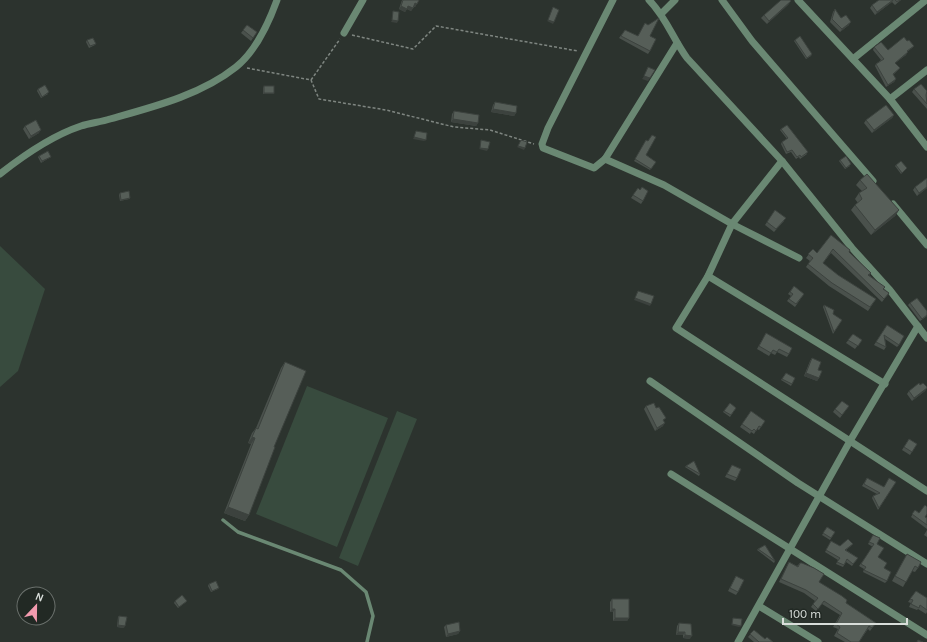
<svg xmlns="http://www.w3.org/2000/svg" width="927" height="642" viewBox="0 0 927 642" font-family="Karla,sans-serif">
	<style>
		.green { fill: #384b3e }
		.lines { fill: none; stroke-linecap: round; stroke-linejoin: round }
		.path { stroke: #7f8681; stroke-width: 1.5; stroke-dasharray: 3 2; stroke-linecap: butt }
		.service { stroke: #6a8873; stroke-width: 3.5 }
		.minor { stroke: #6a8873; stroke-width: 7 }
		.wall { fill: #4a514c }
		.shaded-wall { fill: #3c423e }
		.building { fill: #565e58; stroke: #3c423e }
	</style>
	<rect width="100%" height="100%" fill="#2c332e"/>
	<g class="green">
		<polygon points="0,246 45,289 18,371 0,387"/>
		<polygon points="307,386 388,418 337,547 256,514"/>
		<polygon points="397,411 417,419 358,566 339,558"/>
	</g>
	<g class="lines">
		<g class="path">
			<polyline points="352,35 413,49 436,26 578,51"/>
			<polyline points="247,68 311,80 319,99 386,110 454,127 490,130 534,144"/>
			<polyline points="311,80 340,39"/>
		</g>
		<polyline class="service" points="223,520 238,532 341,570 366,592 373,616 367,642"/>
		<g class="minor">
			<polyline points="613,0 548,128 542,144 543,148 594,168 605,159 677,43"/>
			<path d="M649 0C666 17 673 39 687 58L782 161 852 248 889 289 927 338"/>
			<polyline points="722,0 752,41 873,181"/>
			<polyline points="798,0 890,99 927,147"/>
			<polyline points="661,14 675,0"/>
			<polyline points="344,33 363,0"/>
			<polyline points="853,59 926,0"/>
			<polyline points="890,99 927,70"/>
			<polyline points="605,159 664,185 732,224 799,258"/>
			<polyline points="782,161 732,224 708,276 676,328 927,491"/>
			<path d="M0 174C24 155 51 136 81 126 90 123 101 122 110 119 153 107 201 95 236 67 255 52 269 22 277 0"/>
			<polyline points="893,204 927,245"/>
			<polyline points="708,276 885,384"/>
			<polyline points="650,381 798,483 927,564"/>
			<polyline points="671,474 927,635"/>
			<polyline points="759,606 818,642"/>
			<polyline points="738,642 850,441 918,326"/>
		</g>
	</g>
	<g class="wall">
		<polygon points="402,0 419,0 415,7 414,7 411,11 407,9 405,12 399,9"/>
		<polygon points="879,0 901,0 895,5 892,2 875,15 870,8 872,5"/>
		<polygon points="789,4 767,24 761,18 764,15"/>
		<polygon points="835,9 841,18 849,25 840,32 830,22 833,12"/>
		<polygon points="645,23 650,36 650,51 648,54 619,38 625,30 638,36"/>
		<polygon points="247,25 257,32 251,41 241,33"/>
		<polygon points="87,40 95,45 89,48 86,42"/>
		<polygon points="795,40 812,54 811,56 806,59 794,41"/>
		<polygon points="907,41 914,46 912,48 907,52 906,55 895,63 900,68 893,75 896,79 894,82 886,87 875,66 876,64 881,60 873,50 874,47 888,50"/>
		<polygon points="264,86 274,93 273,94 263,94 263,88"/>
		<polygon points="38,89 48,94 41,98 37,91"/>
		<polygon points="914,89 927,91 927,109 912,92"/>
		<polygon points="495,102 516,113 514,116 491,112 493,105"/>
		<polygon points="454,111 478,123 476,126 451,122 452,114"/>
		<polygon points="894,115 892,118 872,133 864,123 866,120"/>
		<polygon points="25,126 39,133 29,139 23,129"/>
		<polygon points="781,129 807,154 800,159 799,157 796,159 791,152 786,154 781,144 782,142 787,139 780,130"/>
		<polygon points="646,140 646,155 656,162 650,170 634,161"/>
		<polygon points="39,156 49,158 41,163 38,157"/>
		<polygon points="840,160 850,166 845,169 839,161"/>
		<polygon points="896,165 907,168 901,174 895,166"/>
		<polygon points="860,180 899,210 895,216 871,235 851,210 855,205 858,203 855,199 859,193 862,191 856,185"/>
		<polygon points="915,187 927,188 917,196 913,190"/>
		<polygon points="638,188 643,201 641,204 631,198"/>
		<polygon points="120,193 130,198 129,199 120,201 119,195"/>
		<polygon points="775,210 784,221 774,232 765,225"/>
		<polygon points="831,235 871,273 869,275 889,293 882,302 831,253 823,263 838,275 876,299 868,311 829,286 806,267 810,261 806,258 813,249 817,253"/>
		<polygon points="794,286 804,294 795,307 787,301 791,296 788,294"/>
		<polygon points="910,303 927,316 920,321 908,305"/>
		<polygon points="824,305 833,314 842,320 833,334 823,307"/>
		<polygon points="887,325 899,345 897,347 885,339 886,347 884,350 874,345"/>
		<polygon points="766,333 789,354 787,357 777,352 775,355 771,353 769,356 757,349"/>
		<polygon points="853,334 862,340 855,349 846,343"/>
		<polygon points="812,358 818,370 819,378 817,381 804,376 810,361"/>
		<polygon points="285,362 274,447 249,515 245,521 224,513 251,444 248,443 252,433 256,428 281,368"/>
		<polygon points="786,373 795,378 791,386 781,380"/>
		<polygon points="920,385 927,388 925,391 912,401 907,394 909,391"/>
		<polygon points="730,403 736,408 730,417 723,412"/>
		<polygon points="646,406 656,408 664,421 663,426 655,431 644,409"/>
		<polygon points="849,406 840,418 833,412 835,409"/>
		<polygon points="751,411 765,421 759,430 757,429 754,434 751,432 750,434 740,427"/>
		<polygon points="909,439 917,444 910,455 902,450"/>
		<polygon points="732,465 737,478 735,481 725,477"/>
		<polygon points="686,466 700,474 699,476 685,467"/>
		<polygon points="867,478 884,487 896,482 878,510 872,498 873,496 877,494 862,486"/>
		<polygon points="915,510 927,518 927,529 911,517"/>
		<polygon points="827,527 835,532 830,540 822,535"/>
		<polygon points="927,530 927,537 924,535"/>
		<polygon points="873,535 877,544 878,557 884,568 887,581 885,583 863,572 864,569 859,566 873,547 868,544"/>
		<polygon points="831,541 840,546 851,546 846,550 858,558 852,566 846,562 843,567 836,564 838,560 825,552"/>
		<polygon points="758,549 775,561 774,563 757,550"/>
		<polygon points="907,554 918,568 915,572 912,571 903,587 892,581"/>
		<polygon points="789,562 797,566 800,563 819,582 846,603 876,623 870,631 868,629 859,642 845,642 834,636 838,629 833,627 840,615 822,604 816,611 811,607 815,601 804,593 779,582"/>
		<polygon points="736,576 738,592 736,595 728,591"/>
		<polygon points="209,584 218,589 211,592 208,586"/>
		<polygon points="916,591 927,598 927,612 926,614 918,609 917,610 909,607 911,603 908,602"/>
		<polygon points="612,599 629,618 627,621 613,621 613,612 610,612 610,602"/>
		<polygon points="175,601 186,602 178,608 174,603"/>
		<polygon points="119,616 124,628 117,627 118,617"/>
		<polygon points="679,623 690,639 683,638 683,635 676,635 677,626"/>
		<polygon points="446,625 460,631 458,634 446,637 444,627"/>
		<polygon points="754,630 765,639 773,642 754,642 748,637"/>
	</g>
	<g class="shaded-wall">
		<polygon points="894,0 892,2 875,15 877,12"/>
		<polygon points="791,1 789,4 767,24 769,21"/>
		<polygon points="415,3 417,4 415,7 413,6"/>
		<polygon points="401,6 408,6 413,8 411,11 407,9 405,12 399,9"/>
		<polygon points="392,20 398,21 397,23 391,22"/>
		<polygon points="548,20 554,22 553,24 547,21"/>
		<polygon points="851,22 849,25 840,32 842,29"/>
		<polygon points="908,52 906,55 893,65 895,63"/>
		<polygon points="644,76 650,78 648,81 642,79"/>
		<polygon points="896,79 894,82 886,87 888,85"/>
		<polygon points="264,93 274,93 273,94 263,94"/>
		<polygon points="493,109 516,113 514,116 491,112"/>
		<polygon points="894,115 892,118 872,133 874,130"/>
		<polygon points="453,119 478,123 476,126 451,122"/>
		<polygon points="41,130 39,133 29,139 31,136"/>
		<polygon points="414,137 426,140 424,141 413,139"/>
		<polygon points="518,146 525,148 524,150 517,147"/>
		<polygon points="480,148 488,149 487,151 479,149"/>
		<polygon points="51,157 49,158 41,163 42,161"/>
		<polygon points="927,187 927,188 917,196 919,193"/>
		<polygon points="130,198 129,199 120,201 121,200"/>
		<polygon points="899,210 895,216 871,235 875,230"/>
		<polygon points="635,298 651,304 650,306 634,300"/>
		<polygon points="806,373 819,378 817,381 804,376"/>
		<polygon points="927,388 925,391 912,401 914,398"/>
		<polygon points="665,423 663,426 655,431 657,428"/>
		<polygon points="252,437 255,438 251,444 248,443"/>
		<polygon points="228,507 249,515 245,521 224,513"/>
		<polygon points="612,609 615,609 613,612 610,612"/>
		<polygon points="615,618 629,618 627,621 613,621"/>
		<polygon points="732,624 741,626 739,627 731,625"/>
		<polygon points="118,625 125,626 124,628 117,627"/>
		<polygon points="460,631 458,634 446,637 448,634"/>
		<polygon points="678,632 685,632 683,635 676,635"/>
		<polygon points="685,635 692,636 690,639 683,638"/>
	</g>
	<g class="building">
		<polygon points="403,0 419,0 417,4 415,3 413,8 408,6 407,9 401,6"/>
		<polygon points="781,0 790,0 791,1 769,21 764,15"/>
		<polygon points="879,0 893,0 877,12 872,5"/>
		<polygon points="895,0 900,0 897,2"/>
		<polygon points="553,7 559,10 554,22 548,20"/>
		<polygon points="835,9 841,18 846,15 851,22 842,29 832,19"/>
		<polygon points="393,11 399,12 398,21 392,20"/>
		<polygon points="659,18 650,36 656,39 650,51 621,36 625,30 638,36 645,23 648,25"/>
		<polygon points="247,25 257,32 253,38 243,30"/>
		<polygon points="800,36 812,54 807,58 795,40"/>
		<polygon points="904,37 907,41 909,40 914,46 907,51 908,52 895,63 900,68 893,74 896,79 888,85 876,64 884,59 874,47 881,42 888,50"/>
		<polygon points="93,38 96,44 90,46 87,40"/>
		<polygon points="648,67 655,70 650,78 644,76"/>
		<polygon points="921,84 927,91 926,95 927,104 914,89"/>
		<polygon points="45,85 49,92 42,97 38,89"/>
		<rect x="264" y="86" width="10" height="7"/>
		<polygon points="495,102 517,106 516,113 493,109"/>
		<polygon points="886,105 894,115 874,130 866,120"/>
		<polygon points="454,111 479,115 478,123 453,119"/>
		<polygon points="36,120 41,130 31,136 25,126"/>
		<polygon points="787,125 808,152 801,157 800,155 797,157 792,150 787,152 782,142 788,138 781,129"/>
		<polygon points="416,131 427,133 426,140 414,137"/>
		<polygon points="652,135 656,137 646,155 656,162 651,169 635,159 646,140 648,141"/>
		<polygon points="481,140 490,142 488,149 480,148"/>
		<polygon points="521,140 527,142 525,148 518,146"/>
		<polygon points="48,151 51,157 42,161 39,156"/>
		<polygon points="846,156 851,164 846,168 840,160"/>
		<polygon points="901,161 907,168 902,173 896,165"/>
		<polygon points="867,174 899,210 875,230 855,205 862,199 859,193 867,188 860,180"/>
		<polygon points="927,178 927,187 919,193 915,187"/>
		<polygon points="642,187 648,191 643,201 633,195 638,188 640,190"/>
		<polygon points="129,191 130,198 121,200 120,193"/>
		<polygon points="775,210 786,218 776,229 767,222"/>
		<polygon points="831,235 850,250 849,252 871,273 868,275 885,287 883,289 889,293 884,299 833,249 823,263 838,275 876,299 870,307 832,283 808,264 813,258 808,254 813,249 817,253"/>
		<polygon points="794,286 804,294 796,304 789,299 793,294 790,292"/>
		<polygon points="638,291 654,296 651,304 635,298"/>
		<polygon points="917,298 927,311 927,315 922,319 910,303"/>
		<polygon points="824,305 834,310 833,314 842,320 834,332"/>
		<polygon points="887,325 904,336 899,345 884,335 886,347 876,342"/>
		<polygon points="766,333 792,348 789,354 779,349 777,352 773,350 771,353 759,346"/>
		<polygon points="853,334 862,340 858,346 848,340"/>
		<polygon points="812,358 821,362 818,370 822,371 819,378 806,373"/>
		<polygon points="285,362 306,371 274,447 275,447 249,515 228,507 255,438 252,437 256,428 258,429"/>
		<polygon points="786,373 795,378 792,384 782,379"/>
		<polygon points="919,383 920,385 923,383 927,387 927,388 914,398 909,391"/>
		<polygon points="842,401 849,406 842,415 835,409"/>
		<polygon points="654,403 656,408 659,407 666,418 663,420 665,423 657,428 646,406"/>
		<polygon points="730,403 736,408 731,415 724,411"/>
		<polygon points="751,411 765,421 761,427 759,426 756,431 754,429 752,431 742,424"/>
		<polygon points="909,439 917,444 912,452 904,447"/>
		<polygon points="694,461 700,474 686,466"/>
		<polygon points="732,465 741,469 737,478 727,474"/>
		<polygon points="867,478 884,487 889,478 896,482 879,508 873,496 880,493 864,484"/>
		<polygon points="925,505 927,507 927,514 925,517 927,518 927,525 912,514 915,510 919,513"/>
		<polygon points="827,527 835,532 831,538 823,533"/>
		<polygon points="873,535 880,538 877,544 884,548 878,557 887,563 884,568 891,572 887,581 864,570 866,567 861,564 874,544 869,542"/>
		<polygon points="848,539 853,544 845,550 858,558 853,564 847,559 844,565 837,562 840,558 826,550 831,541 840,546"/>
		<polygon points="765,545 775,561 758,549"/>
		<polygon points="907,554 921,562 918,568 915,566 906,582 895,576"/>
		<polygon points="789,562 798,567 800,563 802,563 814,568 824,574 819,582 842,596 847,600 846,603 876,623 872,628 869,626 859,642 851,642 837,633 840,627 836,624 842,613 824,601 818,609 813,604 818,598 806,590 781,579"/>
		<polygon points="736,576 744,580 738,592 730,588"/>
		<polygon points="216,581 219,588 212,591 209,584"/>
		<polygon points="916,591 927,598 927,610 920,605 919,608 911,604 913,600 910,599"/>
		<polygon points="182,595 187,601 179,607 175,601"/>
		<polygon points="612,599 629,599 629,618 615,618 615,609 612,609"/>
		<polygon points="119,616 127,617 125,626 118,625"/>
		<polygon points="733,618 742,619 741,626 732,624"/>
		<polygon points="459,622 460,631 448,634 446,625"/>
		<polygon points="679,623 691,624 692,636 685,635 685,632 678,632"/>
		<polygon points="754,630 765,639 767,637 773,642 759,642 750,634"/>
		<polygon points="918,640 923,642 917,642"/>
	</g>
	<g transform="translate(36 606) rotate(22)"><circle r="19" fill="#222924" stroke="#6b716d"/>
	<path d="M0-3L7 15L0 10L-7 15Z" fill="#f29aae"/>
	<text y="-6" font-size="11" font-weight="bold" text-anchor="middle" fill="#d9deda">N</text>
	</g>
	<path d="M783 618v6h124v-6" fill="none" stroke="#d9deda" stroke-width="2"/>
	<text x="789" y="618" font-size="12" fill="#d9deda" stroke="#222924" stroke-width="3" paint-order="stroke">100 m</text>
</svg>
